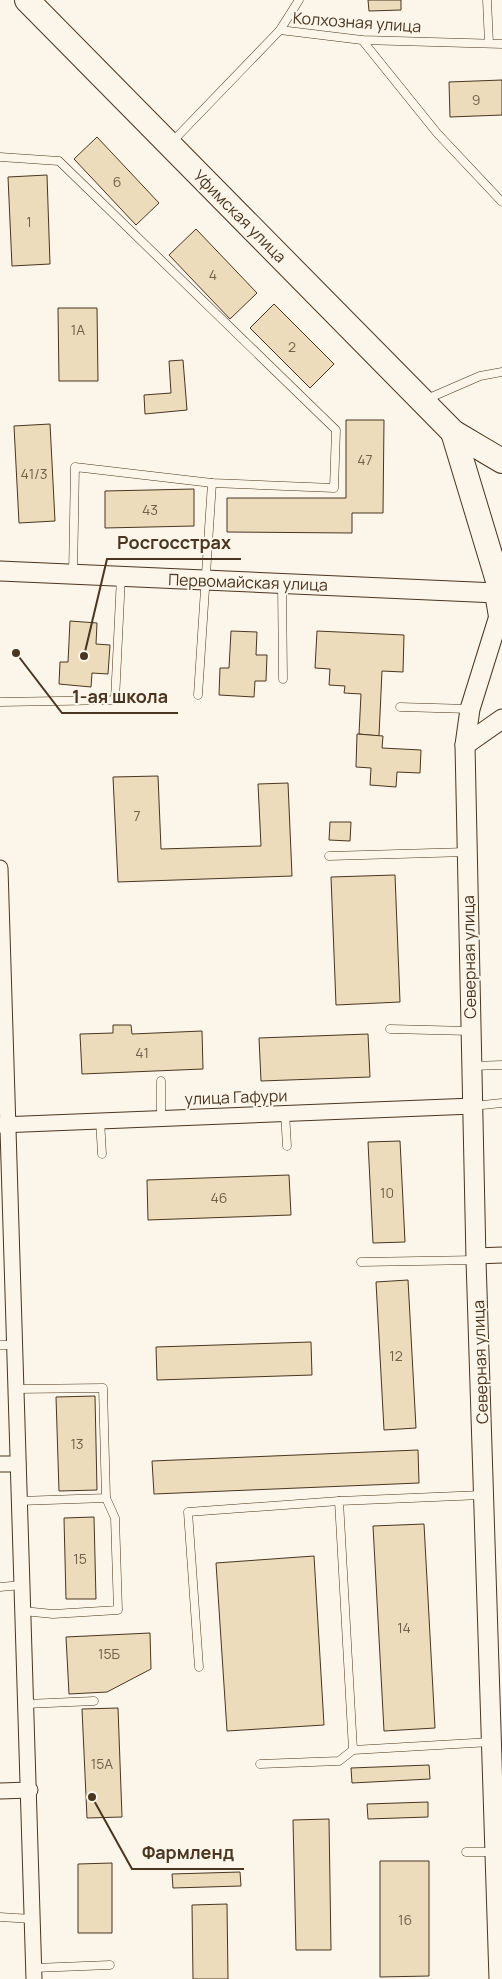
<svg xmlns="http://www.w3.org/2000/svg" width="502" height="1979" viewBox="0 0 502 1979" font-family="Manrope,sans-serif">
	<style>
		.building { fill: #ecdcbc; stroke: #4a3520 }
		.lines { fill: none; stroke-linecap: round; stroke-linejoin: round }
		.service-casing { stroke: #4a3520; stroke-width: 9 }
		.minor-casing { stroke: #4a3520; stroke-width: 17 }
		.tertiary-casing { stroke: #4a3520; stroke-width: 21 }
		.primary-casing { stroke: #4a3520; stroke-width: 26 }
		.service { stroke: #fbf6e9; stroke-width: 8 }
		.minor { stroke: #fbf6e9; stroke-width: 15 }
		.tertiary { stroke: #fbf6e9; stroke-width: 19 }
		.primary { stroke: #fbf6e9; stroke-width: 24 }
		.labels { text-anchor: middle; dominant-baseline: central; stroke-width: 4; stroke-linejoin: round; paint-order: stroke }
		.number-label { font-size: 14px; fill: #725f47 }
		.street-label { font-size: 16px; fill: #4a3520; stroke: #fbf6e9 }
		.leader { fill: none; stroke: #4a3520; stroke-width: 2 }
		.callout-dot { fill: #4a3520; stroke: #fbf6e9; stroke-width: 2 }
		.callout-label { font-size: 18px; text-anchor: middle; font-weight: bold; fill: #4a3520; stroke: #fbf6e9; stroke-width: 4; stroke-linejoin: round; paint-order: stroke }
	</style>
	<rect width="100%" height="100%" fill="#fbf6e9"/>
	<g class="building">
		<polygon points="368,0 401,0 401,10 369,11"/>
		<polygon points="502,80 502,115 450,117 449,82"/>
		<polygon points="97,137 159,203 136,225 74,159"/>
		<polygon points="47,175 50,264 12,266 8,177"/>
		<polygon points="196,229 257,293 230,319 169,255"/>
		<polygon points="274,304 334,364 310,388 250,328"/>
		<polygon points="58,308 97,308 98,381 59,381"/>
		<polygon points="183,360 187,410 145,414 144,395 171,393 169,361"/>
		<polygon points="346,420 384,420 383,513 352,513 352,533 227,532 227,498 346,498"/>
		<polygon points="50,424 55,521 19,523 14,426"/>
		<polygon points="194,489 194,526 105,528 105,491"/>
		<polygon points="70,621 97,623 96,644 110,645 108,674 92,673 91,687 59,684 60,662 68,662"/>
		<polygon points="231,631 257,632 256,655 267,655 266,681 255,681 254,697 219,695 220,668 229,668"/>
		<polygon points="317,631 404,635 403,672 382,671 379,736 359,734 361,694 344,693 345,686 329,685 330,669 315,668"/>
		<polygon points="357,734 383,736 382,748 421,750 420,773 397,772 396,787 370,785 371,768 356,767"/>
		<polygon points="158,776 161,849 261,846 258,784 288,783 292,876 118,882 113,777"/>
		<polygon points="330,822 351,822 350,841 329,840"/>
		<polygon points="395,875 400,1002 336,1005 331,877"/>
		<polygon points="113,1025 131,1025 132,1034 202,1031 203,1069 82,1074 80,1034 113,1033"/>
		<polygon points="368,1034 370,1077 261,1081 259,1038"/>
		<polygon points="400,1141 405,1242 373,1243 368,1142"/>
		<polygon points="289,1175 291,1215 148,1220 147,1180"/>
		<polygon points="408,1280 416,1428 384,1430 376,1282"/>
		<polygon points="311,1342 312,1375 157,1380 156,1347"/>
		<polygon points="95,1396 97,1490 59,1491 56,1397"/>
		<polygon points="418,1450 419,1483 154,1494 152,1461"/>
		<polygon points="94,1517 96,1599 66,1599 64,1518"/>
		<polygon points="424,1524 435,1728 384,1731 373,1526"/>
		<polygon points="314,1556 324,1725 227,1731 216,1563"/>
		<polygon points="150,1633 151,1669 107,1692 69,1694 66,1637"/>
		<polygon points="118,1708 122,1817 87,1818 82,1709"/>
		<polygon points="429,1765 430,1779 352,1783 351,1768"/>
		<polygon points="428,1802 428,1817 368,1819 367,1804"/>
		<polygon points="329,1819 331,1950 296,1950 293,1820"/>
		<polygon points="380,1861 429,1861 429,1976 380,1977"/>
		<polygon points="112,1863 112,1933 78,1933 78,1864"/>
		<polygon points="240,1872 241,1886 173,1888 172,1874"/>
		<polygon points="227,1904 228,1979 193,1979 192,1905"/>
	</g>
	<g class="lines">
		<defs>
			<g id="service">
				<polyline points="487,0 489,43"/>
				<polyline points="280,30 299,0"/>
				<polyline points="362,40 437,133 502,202"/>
				<polyline points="172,142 280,30 362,40 502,44"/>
				<polyline points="0,157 59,161 336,430 334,488 212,483 75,467 73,574"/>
				<polyline points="427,399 480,376 502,372"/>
				<polyline points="282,584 283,679"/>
				<polyline points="198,695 212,483"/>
				<polyline points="0,702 115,700 121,577"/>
				<polyline points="400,707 470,709"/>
				<polyline points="329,856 467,852"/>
				<polyline points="390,1029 470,1031"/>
				<polyline points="472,1066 502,1065"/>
				<polyline points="161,1081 161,1117"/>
				<polyline points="473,1106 502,1103"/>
				<polyline points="285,1113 287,1146"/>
				<polyline points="100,1120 102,1154"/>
				<polyline points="361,1262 476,1260"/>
				<polyline points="0,1345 15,1345"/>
				<polyline points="16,1389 103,1388 106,1498 19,1501"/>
				<polyline points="482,1495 339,1501 353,1750 491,1742"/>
				<polyline points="0,1587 22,1585"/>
				<polyline points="23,1611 53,1614 118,1610 115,1518 106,1498"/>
				<polyline points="199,1667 188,1512 339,1501"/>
				<polyline points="26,1704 94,1701"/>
				<polyline points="260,1764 339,1761 353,1750"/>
				<polyline points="466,1852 494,1852"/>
				<polyline points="0,1917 32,1919"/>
				<polyline points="34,1968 110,1965"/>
			</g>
			<g id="minor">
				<polyline points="0,868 34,1979"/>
				<polyline points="0,1125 473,1106"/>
				<polyline points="476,1256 502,1255"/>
				<polyline points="0,1464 18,1464"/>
				<polyline points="0,1791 30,1790"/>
			</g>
			<g id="tertiary">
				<polyline points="0,571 497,593"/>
				<polyline points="465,745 502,719"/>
				<polyline points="499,1979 476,1260 465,745 470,709 499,616"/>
			</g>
			<g id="primary">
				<polyline points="27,0 453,432 502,461"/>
				<polyline points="453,432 498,581"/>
				<polyline points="502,571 497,593 502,622"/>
			</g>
		</defs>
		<use href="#service" class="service-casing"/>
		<use href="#minor" class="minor-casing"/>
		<use href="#tertiary" class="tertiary-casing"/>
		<use href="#primary" class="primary-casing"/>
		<use href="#service" class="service"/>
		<use href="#minor" class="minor"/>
		<use href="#tertiary" class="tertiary"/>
		<use href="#primary" class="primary"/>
	</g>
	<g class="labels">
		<g class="number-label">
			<text x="476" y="99">9</text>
			<text x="117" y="181">6</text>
			<text x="29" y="221">1</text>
			<text x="213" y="274">4</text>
			<text x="78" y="329">1А</text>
			<text x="292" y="346">2</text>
			<text x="365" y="459">47</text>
			<text x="34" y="473">41/3</text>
			<text x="150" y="509">43</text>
			<text x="137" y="815">7</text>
			<text x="142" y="1052">41</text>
			<text x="387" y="1192">10</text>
			<text x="219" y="1197">46</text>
			<text x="396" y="1355">12</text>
			<text x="77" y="1443">13</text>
			<text x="80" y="1558">15</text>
			<text x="404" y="1627">14</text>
			<text x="109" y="1653">15Б</text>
			<text x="102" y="1763">15А</text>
			<text x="405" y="1919">16</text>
		</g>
		<g class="street-label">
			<text transform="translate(357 22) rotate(4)">Колхозная улица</text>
			<text transform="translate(240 216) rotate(45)">Уфимская улица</text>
			<text transform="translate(248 582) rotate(2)">Первомайская улица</text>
			<text transform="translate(469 957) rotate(-91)">Северная улица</text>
			<text transform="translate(236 1097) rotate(-2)">улица Гафури</text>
			<text transform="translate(480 1362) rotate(-92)">Северная улица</text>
		</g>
	</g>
	<path class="leader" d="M84 656L107 559H241M16 653L62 713H178M92 1797L132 1869H244"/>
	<g class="callout-dot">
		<circle cx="84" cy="656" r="5"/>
		<circle cx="16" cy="653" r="5"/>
		<circle cx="92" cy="1797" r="5"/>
	</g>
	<g class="callout-label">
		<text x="174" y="549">Росгосстрах</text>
		<text x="120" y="703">1-ая школа</text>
		<text x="188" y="1859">Фармленд</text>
	</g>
</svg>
